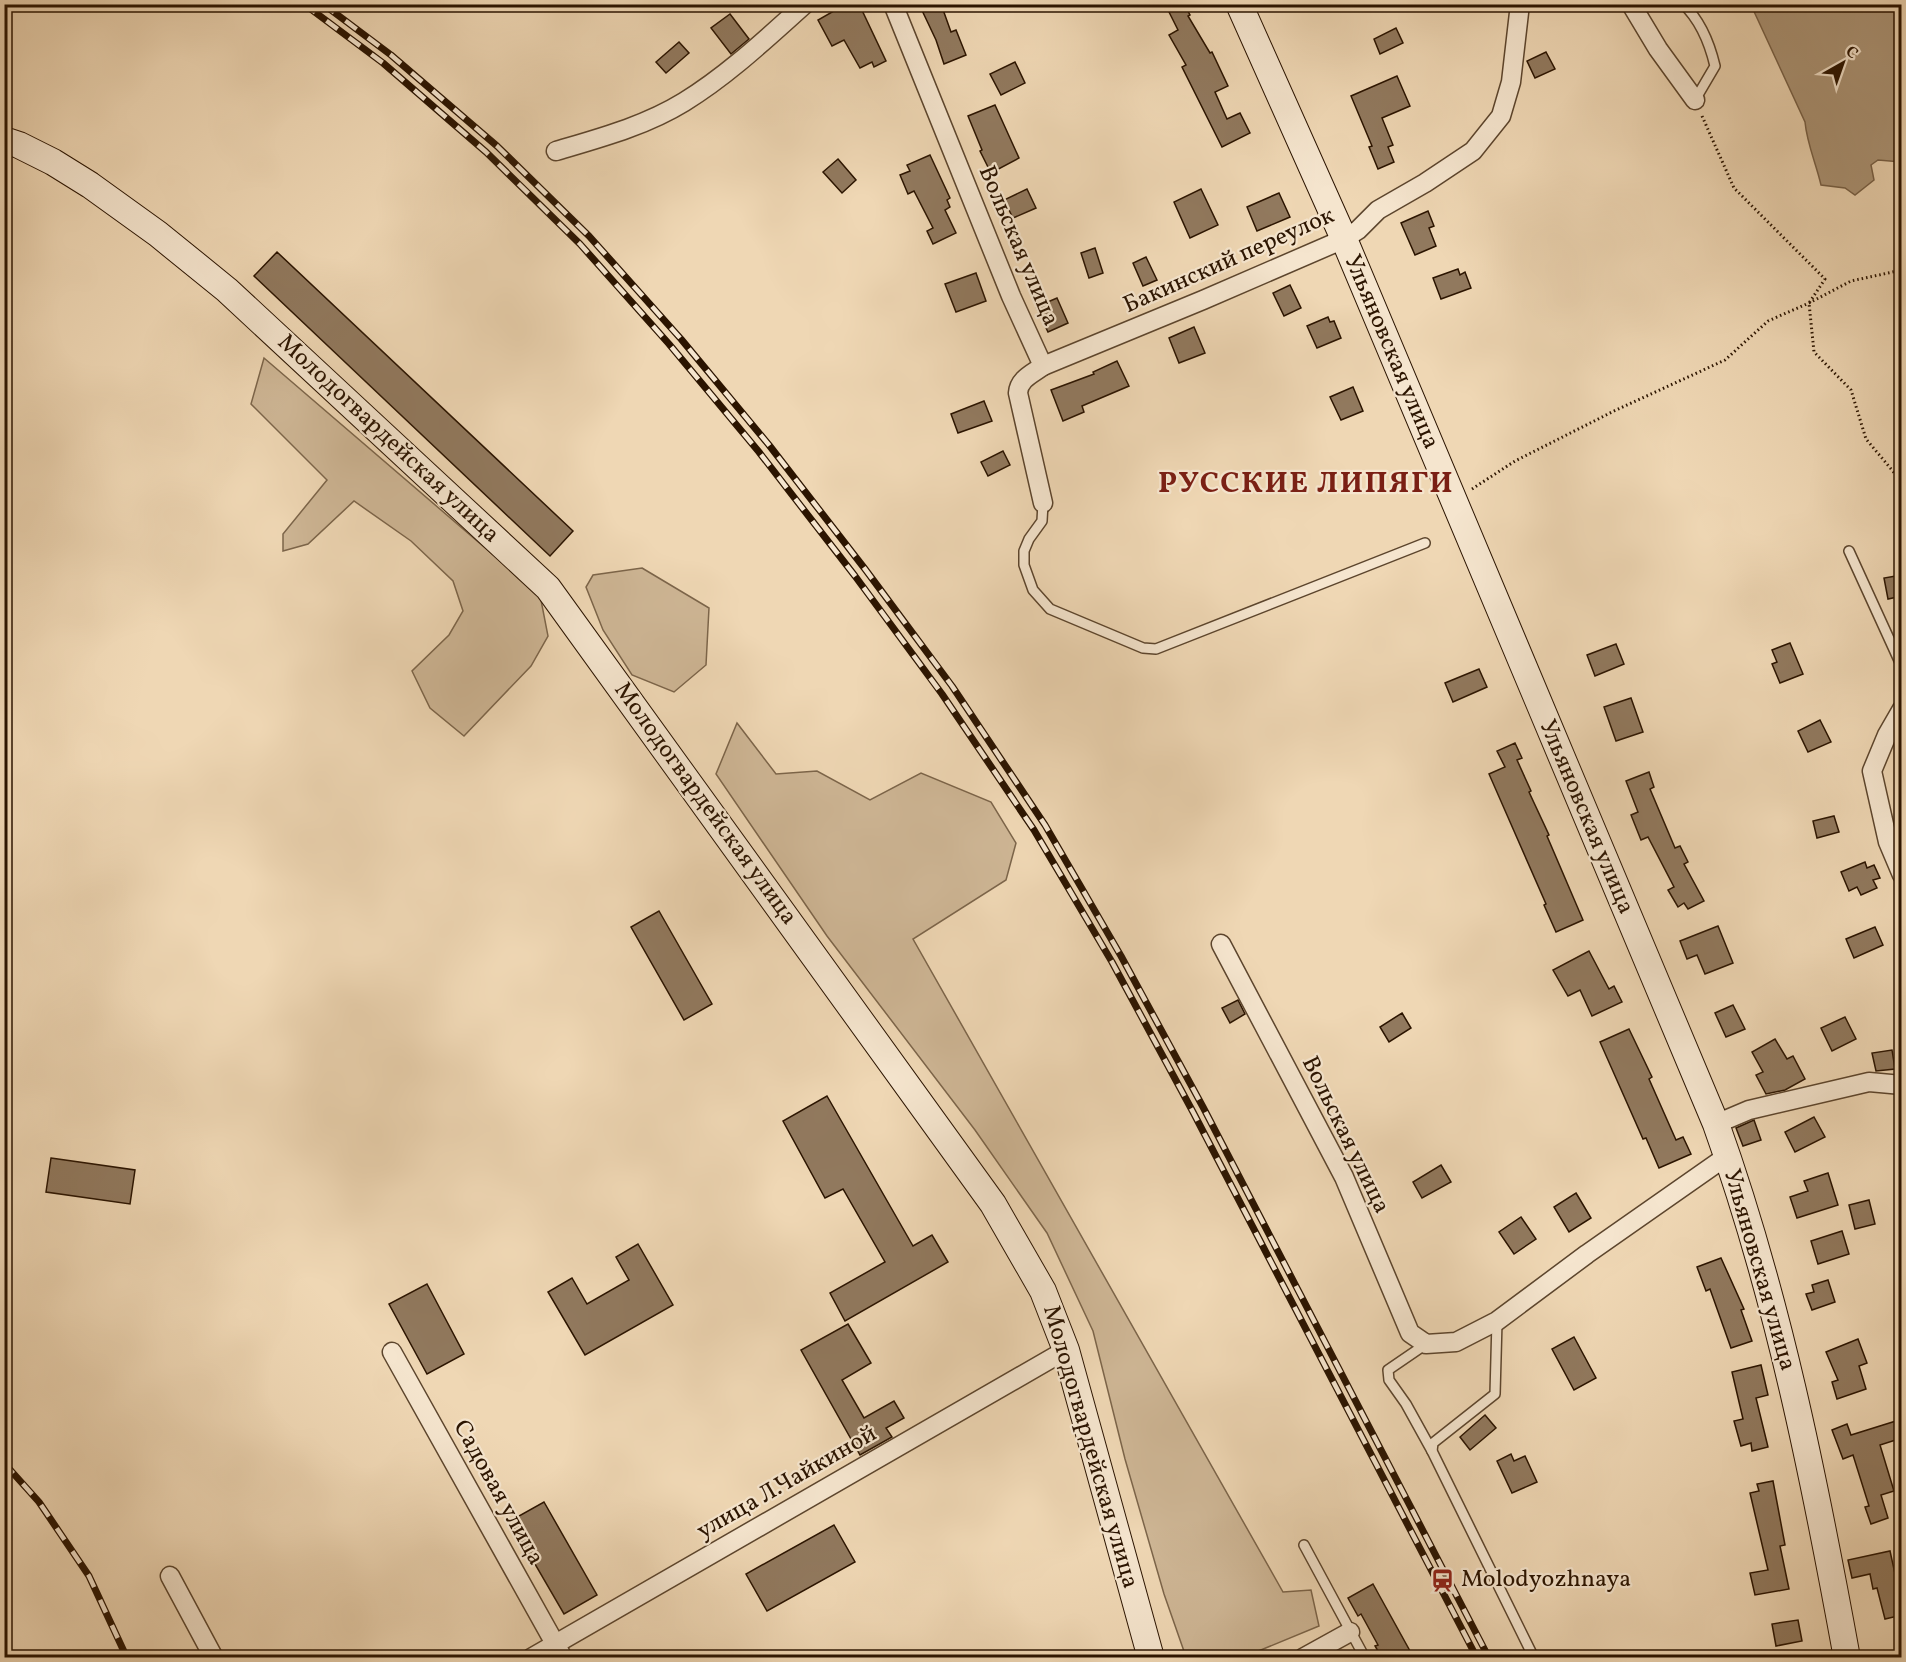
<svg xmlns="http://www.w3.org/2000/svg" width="1906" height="1662" viewBox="0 0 1906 1662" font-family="Vollkorn,serif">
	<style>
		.green { fill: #ceb695; stroke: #7c654a; stroke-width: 1.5 }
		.water { fill: #ac9577; stroke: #786147; stroke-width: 1.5 }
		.building { fill: #91795e; stroke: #2b1400; stroke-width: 1.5 }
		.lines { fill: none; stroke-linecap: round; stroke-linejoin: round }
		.lane-casing { stroke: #5c452d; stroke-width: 12 }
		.street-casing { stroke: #5c452d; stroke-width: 21 }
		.secondary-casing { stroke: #2b1400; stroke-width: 28 }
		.path { stroke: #2b1400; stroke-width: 3; stroke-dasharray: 1.5 3; stroke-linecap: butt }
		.lane { stroke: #f5e5ce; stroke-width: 9 }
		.street { stroke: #f5e5ce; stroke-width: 18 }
		.secondary { stroke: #f5e5ce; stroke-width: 26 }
		.rail-casing { stroke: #2b1400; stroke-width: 7 }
		.rail { stroke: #f5e5ce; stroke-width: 4.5; stroke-dasharray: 14; stroke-linecap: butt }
		.labels { text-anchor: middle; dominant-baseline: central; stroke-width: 4.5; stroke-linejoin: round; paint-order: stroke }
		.street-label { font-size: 24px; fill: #2b1400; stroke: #f5e5ce }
		.poi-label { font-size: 24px; fill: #2b1400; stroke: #f5e5ce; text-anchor: start }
		.district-label { font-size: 30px; font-weight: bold; letter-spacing: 1.5px; fill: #7a1f14; stroke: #f5e5ce }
	</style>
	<rect width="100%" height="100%" fill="#efd7b4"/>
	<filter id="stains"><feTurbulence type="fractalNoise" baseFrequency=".00333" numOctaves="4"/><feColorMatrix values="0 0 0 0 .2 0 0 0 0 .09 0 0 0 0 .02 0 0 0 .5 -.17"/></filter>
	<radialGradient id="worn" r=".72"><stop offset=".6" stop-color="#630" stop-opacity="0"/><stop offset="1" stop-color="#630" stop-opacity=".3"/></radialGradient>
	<g class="green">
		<polygon points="264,358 540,595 548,636 531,666 464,736 430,708 412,671 449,635 463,611 453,581 411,541 354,501 308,544 283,551 283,534 327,480 251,404"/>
		<polygon points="642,568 709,608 706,665 674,692 632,675 603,630 586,587 593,575"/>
		<polygon points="737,723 776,774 817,771 870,800 921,773 991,802 1016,843 1006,880 913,939 1283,1592 1311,1590 1319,1626 1244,1657 1186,1657 1164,1594 1125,1459 1093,1331 1047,1233 975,1130 827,936 716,774"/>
	</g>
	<path class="water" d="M1751 5H1901V162L1878 160 1871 165 1874 180 1855 195 1845 188 1821 185C1816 163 1807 144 1805 122Z"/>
	<g class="building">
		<polygon points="846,4 859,4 886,61 874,67 872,62 860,68 844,40 832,46 818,20"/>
		<polygon points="919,4 941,4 951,32 956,30 966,55 944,64 936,40"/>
		<polygon points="1165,4 1184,4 1190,15 1188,16 1210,53 1212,52 1228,86 1215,92 1227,119 1240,113 1250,133 1222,147 1182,67 1186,65 1169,35 1178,30"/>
		<polygon points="730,14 749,39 731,54 711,28"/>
		<polygon points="1396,28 1403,43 1380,54 1374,39"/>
		<polygon points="679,42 689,53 666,73 656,62"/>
		<polygon points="1546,52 1555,69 1535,78 1527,61"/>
		<polygon points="1015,62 1025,83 1001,95 990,74"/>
		<polygon points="1397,76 1410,106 1382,118 1393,145 1388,147 1394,162 1378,169 1369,147 1372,146 1351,96"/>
		<polygon points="995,105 1019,158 991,173 980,151 982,150 968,116"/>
		<polygon points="930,155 950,198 947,200 950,207 945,210 956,233 933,244 927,231 933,228 914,191 908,194 900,175 910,171 907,165"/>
		<polygon points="838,159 856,180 842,193 823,172"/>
		<polygon points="1027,189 1036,208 1013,218 1004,200"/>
		<polygon points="1201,189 1218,225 1190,238 1174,202"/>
		<polygon points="1279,193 1290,217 1257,231 1247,207"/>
		<polygon points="1428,211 1434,226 1429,228 1436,246 1415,255 1401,223"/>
		<polygon points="1095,248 1103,273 1089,278 1081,253"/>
		<polygon points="277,252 573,531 550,556 254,276"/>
		<polygon points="1146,257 1157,280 1143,286 1133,263"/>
		<polygon points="1458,269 1460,275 1465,272 1471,288 1441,299 1433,278"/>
		<polygon points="976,273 986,301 956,312 945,284"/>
		<polygon points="1290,285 1301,308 1284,316 1273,293"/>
		<polygon points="1057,298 1068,323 1048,332 1036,307"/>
		<polygon points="1328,317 1330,322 1334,321 1341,338 1317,348 1307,326"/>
		<polygon points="1194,327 1205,353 1179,363 1169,338"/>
		<polygon points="1117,361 1129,386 1082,406 1084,412 1063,421 1051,390 1094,374 1093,372"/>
		<polygon points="1353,387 1363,411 1341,420 1330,397"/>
		<polygon points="984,401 992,421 958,433 951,414"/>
		<polygon points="1003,451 1010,465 988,476 981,462"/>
		<polygon points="1902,575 1902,596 1888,599 1884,578"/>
		<polygon points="1790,643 1803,674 1780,683 1772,664 1777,662 1772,650"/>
		<polygon points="1616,644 1624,664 1595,676 1587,655"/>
		<polygon points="1479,669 1487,687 1453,702 1445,683"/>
		<polygon points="1631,698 1643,732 1616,741 1604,707"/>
		<polygon points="1820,720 1831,742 1808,752 1798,731"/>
		<polygon points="1515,743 1522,758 1517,760 1531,791 1529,792 1549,835 1547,836 1583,920 1556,932 1544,905 1546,904 1489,774 1505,767 1497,751"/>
		<polygon points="1649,772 1654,787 1650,789 1675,848 1680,846 1688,862 1684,864 1704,901 1688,909 1684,903 1678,907 1668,890 1674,887 1648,837 1641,840 1631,815 1638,812 1626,781"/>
		<polygon points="1834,816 1839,832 1817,838 1813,821"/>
		<polygon points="1865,862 1867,868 1874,865 1880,878 1873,880 1877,888 1861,895 1857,887 1849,891 1841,872"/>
		<polygon points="659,911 712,1004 684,1020 631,927"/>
		<polygon points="1718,926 1733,963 1705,974 1697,955 1687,959 1680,941"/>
		<polygon points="1875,927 1883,945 1854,958 1846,939"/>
		<polygon points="1589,951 1609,989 1614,986 1622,1002 1592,1016 1580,990 1568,996 1553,970"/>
		<polygon points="1238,1000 1245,1014 1230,1023 1222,1008"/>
		<polygon points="1733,1005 1745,1029 1726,1037 1715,1013"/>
		<polygon points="1402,1013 1411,1028 1389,1042 1380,1027"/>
		<polygon points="1845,1017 1856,1039 1832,1051 1821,1028"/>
		<polygon points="1629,1029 1652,1077 1649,1079 1676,1140 1683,1137 1691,1154 1659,1168 1646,1138 1643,1139 1600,1042"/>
		<polygon points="1775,1039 1787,1059 1793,1056 1805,1079 1785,1090 1766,1094 1756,1075 1763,1072 1752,1052"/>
		<polygon points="1892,1050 1895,1069 1876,1071 1872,1053"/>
		<polygon points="827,1096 913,1246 932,1235 948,1262 845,1321 830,1293 885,1262 843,1189 825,1198 783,1121"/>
		<polygon points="1814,1117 1825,1137 1795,1152 1785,1132"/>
		<polygon points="1754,1120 1761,1140 1743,1146 1736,1128"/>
		<polygon points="51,1158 135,1170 130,1204 46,1192"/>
		<polygon points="1441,1165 1451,1182 1422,1198 1413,1182"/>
		<polygon points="1828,1173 1838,1205 1797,1218 1790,1197 1808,1191 1804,1181"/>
		<polygon points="1576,1193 1591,1218 1569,1232 1554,1207"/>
		<polygon points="1869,1200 1875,1224 1855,1229 1849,1205"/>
		<polygon points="1521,1217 1536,1239 1514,1254 1499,1232"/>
		<polygon points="1842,1231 1849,1254 1818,1264 1811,1241"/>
		<polygon points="638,1244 673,1305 585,1355 548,1292 572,1278 587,1304 629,1280 616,1257"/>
		<polygon points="1721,1258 1744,1309 1741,1310 1752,1341 1731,1348 1710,1289 1706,1291 1697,1267"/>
		<polygon points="1828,1280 1835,1302 1812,1310 1806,1294 1814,1292 1812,1285"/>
		<polygon points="427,1284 464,1354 427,1374 389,1304"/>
		<polygon points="848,1324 871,1363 842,1380 864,1418 894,1401 904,1418 886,1428 892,1437 860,1455 801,1350"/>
		<polygon points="1574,1337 1596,1378 1574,1390 1552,1349"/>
		<polygon points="1858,1339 1867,1363 1859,1366 1866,1389 1837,1399 1832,1382 1838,1380 1826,1352"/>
		<polygon points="1761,1365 1768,1395 1756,1398 1768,1447 1752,1451 1751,1443 1741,1446 1734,1421 1743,1419 1732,1372"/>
		<polygon points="1485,1415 1496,1428 1470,1450 1460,1437"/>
		<polygon points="1899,1420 1902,1438 1880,1445 1894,1491 1881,1495 1888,1518 1871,1524 1865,1507 1869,1506 1853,1455 1843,1459 1832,1430 1847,1424 1851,1435"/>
		<polygon points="1511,1454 1514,1461 1525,1456 1537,1482 1512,1493 1497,1461"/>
		<polygon points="1773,1481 1785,1545 1780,1546 1789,1589 1755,1595 1750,1573 1768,1570 1750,1493 1759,1491 1757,1484"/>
		<polygon points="544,1502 597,1595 564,1614 510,1521"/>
		<polygon points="834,1525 855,1562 767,1611 746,1574"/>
		<polygon points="1890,1551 1899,1592 1902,1591 1902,1615 1885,1619 1877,1588 1873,1589 1870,1574 1852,1578 1848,1560"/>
		<polygon points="1373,1584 1410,1651 1398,1658 1382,1658 1375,1646 1378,1645 1361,1614 1358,1616 1348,1598"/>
		<polygon points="1798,1620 1802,1641 1776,1646 1772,1624"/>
	</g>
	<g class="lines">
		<defs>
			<g id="lane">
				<path d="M1683 4C1700 20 1710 45 1715 66L1695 100"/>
				<polyline points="1043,503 1042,521 1029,539 1024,551 1024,565 1033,590 1050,609 1143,648 1156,649 1425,543"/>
				<polyline points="1849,551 1902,667"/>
				<polyline points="1497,1321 1495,1394 1433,1443 1432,1451 1534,1658"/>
				<polyline points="1426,1344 1388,1370 1389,1380 1406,1404 1432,1451"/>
				<polyline points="1304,1545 1365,1658"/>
			</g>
			<g id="street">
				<path d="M893 4 1011 296 1043 366C1032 374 1019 379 1018 393L1043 503"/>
				<polyline points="1631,4 1658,49 1695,100"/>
				<path d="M556 151C600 138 645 126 684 102 728 75 767 38 805 4"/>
				<polyline points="1043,366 1203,300 1344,239 1358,230 1378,210 1425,183 1473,151 1501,116 1511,82 1520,4"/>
				<polyline points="1902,709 1887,735 1872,771 1888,842 1902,875"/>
				<polyline points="1221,944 1344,1177 1410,1333 1426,1344 1456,1342 1497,1321 1587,1254 1727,1156"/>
				<polyline points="1716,1124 1749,1110 1869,1082 1902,1085"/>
				<polyline points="392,1352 563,1658"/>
				<polyline points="170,1576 214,1658"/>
				<polyline points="531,1658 1066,1350"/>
				<polyline points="1303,1658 1350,1632"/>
			</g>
			<g id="secondary">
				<path d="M1239 4 1344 239 1716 1124C1778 1297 1814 1477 1847 1658"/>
				<polyline points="4,140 19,145 53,162 90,185 158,234 227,290 548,588 993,1204 1043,1291 1066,1350 1151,1658"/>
			</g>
		</defs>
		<use href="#lane" class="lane-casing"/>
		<use href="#street" class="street-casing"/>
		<use href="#secondary" class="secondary-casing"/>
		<g class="path">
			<polyline points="1702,116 1734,188 1825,279 1809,303 1814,352 1851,390 1866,439 1902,482"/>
			<polyline points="1472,489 1515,461 1614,411 1725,360 1768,321 1809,303 1851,281 1902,270"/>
		</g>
		<use href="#lane" class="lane"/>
		<use href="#street" class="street"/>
		<use href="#secondary" class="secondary"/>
		<defs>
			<g id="rail">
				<polyline points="304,4 383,63 486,152 580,244 669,344 759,452 855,576 942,694 1034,830 1112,962 1193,1112 1477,1658"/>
				<polyline points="323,4 391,55 497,146 589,236 681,339 769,445 865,569 952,686 1045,825 1121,956 1203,1107 1489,1658"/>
				<polyline points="4,1463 39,1502 89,1576 127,1658"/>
			</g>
		</defs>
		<use href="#rail" class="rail-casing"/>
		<use href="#rail" class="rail"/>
	</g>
	<defs>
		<symbol id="station-bare" viewBox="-9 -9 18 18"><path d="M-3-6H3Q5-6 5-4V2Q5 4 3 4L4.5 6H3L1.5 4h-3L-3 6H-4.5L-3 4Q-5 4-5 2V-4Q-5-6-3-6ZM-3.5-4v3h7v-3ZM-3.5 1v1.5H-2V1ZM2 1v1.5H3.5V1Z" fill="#8f2418" stroke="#f5e5ce" stroke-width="2.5" paint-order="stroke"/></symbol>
	</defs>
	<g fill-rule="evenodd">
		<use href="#station-bare" x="1426" y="1564" width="33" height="33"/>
	</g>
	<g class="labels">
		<g class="street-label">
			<text transform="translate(1018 246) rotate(67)">Вольская улица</text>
			<text transform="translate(1229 261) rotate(-24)">Бакинский переулок</text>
			<text transform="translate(1391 352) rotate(67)">Ульяновская улица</text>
			<text transform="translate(388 439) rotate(43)">Молодогвардейская улица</text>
			<text transform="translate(705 804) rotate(54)">Молодогвардейская улица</text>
			<text transform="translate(1586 817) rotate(67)">Ульяновская улица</text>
			<text transform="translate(1345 1135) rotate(64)">Вольская улица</text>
			<text transform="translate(1759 1270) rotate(74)">Ульяновская улица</text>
			<text transform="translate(1090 1447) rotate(74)">Молодогвардейская улица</text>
			<text transform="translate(787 1483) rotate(-30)">улица Л.Чайкиной</text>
			<text transform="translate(498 1493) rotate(61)">Садовая улица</text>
		</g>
		<g class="poi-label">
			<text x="1461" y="1580">Molodyozhnaya</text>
		</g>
		<g class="district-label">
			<text x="1306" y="484">РУССКИЕ ЛИПЯГИ</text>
		</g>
	</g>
	<rect width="1906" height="1662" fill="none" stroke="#efd7b4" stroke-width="24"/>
	<rect x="6" y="6" width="1894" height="1650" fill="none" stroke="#2b1400" stroke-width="3"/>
	<rect x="12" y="12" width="1882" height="1638" fill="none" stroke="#2b1400" stroke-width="1.5"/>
	<g transform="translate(1843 63) rotate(40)" stroke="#f5e5ce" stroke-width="4.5" paint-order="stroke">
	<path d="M0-4.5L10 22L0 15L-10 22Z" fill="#2b1400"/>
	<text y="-9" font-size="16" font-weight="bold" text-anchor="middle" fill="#2b1400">С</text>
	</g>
	<rect width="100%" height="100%" filter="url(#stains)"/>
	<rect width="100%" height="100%" fill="url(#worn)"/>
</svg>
